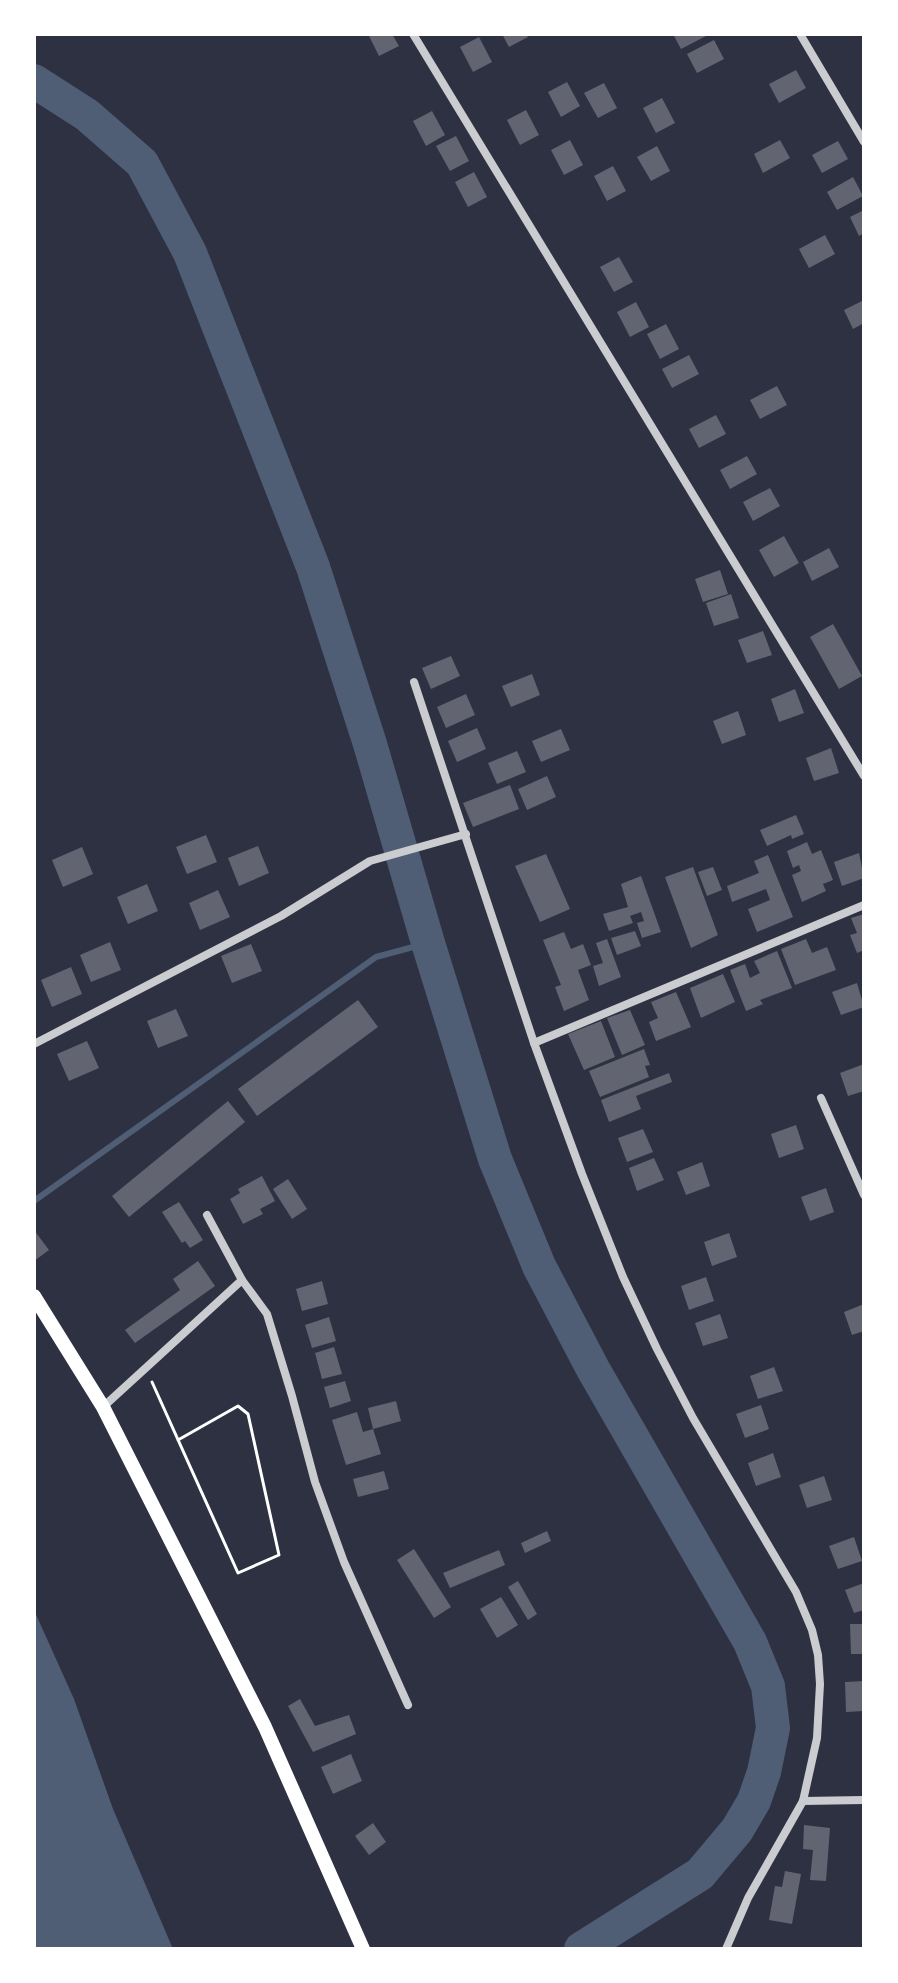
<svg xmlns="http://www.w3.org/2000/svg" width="898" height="1983" viewBox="0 0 898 1983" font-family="Spectral,serif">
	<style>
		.water { fill: #4f5d75 }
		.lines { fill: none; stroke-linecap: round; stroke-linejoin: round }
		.stream { stroke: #4f5d75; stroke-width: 6 }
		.river { stroke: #4f5d75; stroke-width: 34 }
		.building { fill: #626471 }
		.path { stroke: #fff; stroke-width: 3 }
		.minor { stroke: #caccd0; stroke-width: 8 }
		.secondary { stroke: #fff; stroke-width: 14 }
	</style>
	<rect width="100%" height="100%" fill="#2d3142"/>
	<polygon class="water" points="34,1610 74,1699 113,1809 173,1949 34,1949"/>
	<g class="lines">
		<polyline class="stream" points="34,1201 376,957 428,943"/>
		<polyline class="river" points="34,81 87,115 142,163 190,253 313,567 370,744 428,943 495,1159 539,1266 593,1369 750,1642 768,1686 773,1728 764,1772 754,1801 737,1830 700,1874 581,1949"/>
	</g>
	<g class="building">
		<polygon points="368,34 392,34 399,46 379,56"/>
		<polygon points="502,34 526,34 528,37 509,47"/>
		<polygon points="673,34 710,34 681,49"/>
		<polygon points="479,37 492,62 473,72 460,47"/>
		<polygon points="714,40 724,59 697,73 687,54"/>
		<polygon points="796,70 806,88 779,103 769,84"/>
		<polygon points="567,82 580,106 561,117 548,92"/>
		<polygon points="604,83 617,108 598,118 584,93"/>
		<polygon points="662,98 675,123 656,133 643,108"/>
		<polygon points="526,110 539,135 520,145 507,120"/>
		<polygon points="432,111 445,135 426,146 413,121"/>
		<polygon points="456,136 469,161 450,171 436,146"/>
		<polygon points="570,140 583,165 564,175 551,150"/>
		<polygon points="780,140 790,158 763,173 754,154"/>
		<polygon points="838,141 848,159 822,173 812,155"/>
		<polygon points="657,146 670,171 651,181 637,157"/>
		<polygon points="613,166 626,191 607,201 594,176"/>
		<polygon points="474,172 487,197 468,207 455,182"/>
		<polygon points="853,177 863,196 837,210 827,192"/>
		<polygon points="864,210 864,233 859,236 850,217"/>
		<polygon points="825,235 835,254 809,268 799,249"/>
		<polygon points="619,257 633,282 614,292 600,267"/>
		<polygon points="864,300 864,323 853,329 844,310"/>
		<polygon points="636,302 649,327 630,337 617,312"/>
		<polygon points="666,324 679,349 660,359 647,334"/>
		<polygon points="689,355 699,374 672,388 662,369"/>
		<polygon points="777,386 787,405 760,419 750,400"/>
		<polygon points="716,415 726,434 699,448 689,429"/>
		<polygon points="747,456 757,474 730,489 720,470"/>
		<polygon points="770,488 780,506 753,521 743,502"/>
		<polygon points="784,536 799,563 774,577 759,550"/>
		<polygon points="829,548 839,567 812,581 803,562"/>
		<polygon points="720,570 728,594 703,602 695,579"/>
		<polygon points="731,594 739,618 714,626 706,603"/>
		<polygon points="833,624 862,676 839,689 810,637"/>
		<polygon points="763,631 772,655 747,663 738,640"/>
		<polygon points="451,656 460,676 431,689 422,668"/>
		<polygon points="532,674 540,695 511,707 502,686"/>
		<polygon points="795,689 804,713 779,722 771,699"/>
		<polygon points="466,694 475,715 446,728 437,707"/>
		<polygon points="738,711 746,735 722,744 713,721"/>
		<polygon points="477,728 486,749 457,762 448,741"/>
		<polygon points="561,729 570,750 541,762 532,741"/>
		<polygon points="831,748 839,773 814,781 806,758"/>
		<polygon points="517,751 526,772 497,784 488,763"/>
		<polygon points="547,776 556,797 527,810 518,789"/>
		<polygon points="510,785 519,809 473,827 463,803"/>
		<polygon points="796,815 804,834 792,839 791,835 767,846 760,830"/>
		<polygon points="206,835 217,862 187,874 176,847"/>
		<polygon points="807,842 812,854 821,850 833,880 823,884 826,891 802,902 792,875 801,871 799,865 793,868 787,851"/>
		<polygon points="258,846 269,873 239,886 228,858"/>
		<polygon points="82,847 93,874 63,887 52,860"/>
		<polygon points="859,853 864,878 842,886 834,862"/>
		<polygon points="546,854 570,909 540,922 515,866"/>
		<polygon points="768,855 793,917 757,932 748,909 770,900 766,889 732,902 727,886 759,873 754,861"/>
		<polygon points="693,867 718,935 691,948 665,877"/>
		<polygon points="713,867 722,890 707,896 698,872"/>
		<polygon points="641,876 661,932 642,938 637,923 644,921 641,912 630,916 633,923 609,931 603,914 628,907 621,884"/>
		<polygon points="147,884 158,911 128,924 117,897"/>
		<polygon points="218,890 230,917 200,930 189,903"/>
		<polygon points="864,914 864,950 857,953 850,935 857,933 851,918"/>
		<polygon points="635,931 641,946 617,955 611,938"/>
		<polygon points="564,932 571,949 583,944 591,965 578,970 589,1000 564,1011 555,987 561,985 543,940"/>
		<polygon points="607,939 621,977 599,986 593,966 603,963 596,943"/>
		<polygon points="806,939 812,953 827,947 836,970 795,985 781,949"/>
		<polygon points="110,942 121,970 91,982 80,955"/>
		<polygon points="251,944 262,971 232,983 221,956"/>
		<polygon points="777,951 792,988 760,1000 763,1004 746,1011 730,970 745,964 750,978 760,973 754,961"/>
		<polygon points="71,967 82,994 52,1007 41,980"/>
		<polygon points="723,974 735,1002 701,1018 690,988"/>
		<polygon points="857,983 864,1007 841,1015 832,992"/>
		<polygon points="676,992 691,1027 656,1041 649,1022 658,1018 651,1002"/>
		<polygon points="358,1000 378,1027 257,1116 238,1089"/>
		<polygon points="176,1009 188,1036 158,1048 147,1021"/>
		<polygon points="630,1010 645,1045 622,1055 607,1018"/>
		<polygon points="601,1021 615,1057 584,1070 568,1034"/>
		<polygon points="87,1041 99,1068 69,1081 57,1054"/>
		<polygon points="644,1049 650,1065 645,1066 649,1077 600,1097 589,1071"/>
		<polygon points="864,1064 864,1091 848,1096 840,1073"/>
		<polygon points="669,1073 672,1082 636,1096 641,1109 609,1122 601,1100"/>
		<polygon points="228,1101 245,1122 129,1217 112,1196"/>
		<polygon points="796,1125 804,1149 779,1158 771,1134"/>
		<polygon points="643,1129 653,1152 627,1162 618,1138"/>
		<polygon points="654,1158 664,1180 637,1191 629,1168"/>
		<polygon points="702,1162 710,1186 686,1195 677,1172"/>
		<polygon points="262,1176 275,1201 260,1209 263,1214 243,1224 230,1199 240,1193 238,1189"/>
		<polygon points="288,1179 307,1209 292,1219 273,1189"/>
		<polygon points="826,1188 834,1212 810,1221 801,1197"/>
		<polygon points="179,1202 203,1240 190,1248 185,1241 182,1243 162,1212"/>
		<polygon points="34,1230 49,1250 34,1261"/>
		<polygon points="729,1233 737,1257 712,1266 704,1242"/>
		<polygon points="198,1261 215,1286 135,1343 125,1330 180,1290 173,1279"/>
		<polygon points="706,1277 714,1301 689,1310 681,1286"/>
		<polygon points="322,1281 328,1304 302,1311 296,1289"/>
		<polygon points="864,1304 864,1331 852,1335 844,1312"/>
		<polygon points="720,1314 728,1338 703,1346 695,1323"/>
		<polygon points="329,1317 336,1341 312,1348 305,1325"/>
		<polygon points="334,1347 342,1374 322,1379 315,1353"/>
		<polygon points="774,1367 783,1391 758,1399 750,1376"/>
		<polygon points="345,1381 351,1401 330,1408 324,1387"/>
		<polygon points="396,1401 401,1421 373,1429 368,1408"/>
		<polygon points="761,1405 769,1429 745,1438 736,1414"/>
		<polygon points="357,1412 363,1432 373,1429 381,1454 346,1465 332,1420"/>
		<polygon points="773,1453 781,1477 756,1486 748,1463"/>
		<polygon points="384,1471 389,1489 358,1497 353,1479"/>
		<polygon points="824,1476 832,1500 807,1508 799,1485"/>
		<polygon points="547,1531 551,1541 525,1553 521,1543"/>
		<polygon points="854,1537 862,1561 838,1569 829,1546"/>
		<polygon points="414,1549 451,1607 434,1618 397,1560"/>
		<polygon points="499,1550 505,1565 450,1588 443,1573"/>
		<polygon points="518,1581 537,1614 528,1620 508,1587"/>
		<polygon points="864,1583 864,1610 854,1613 845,1590"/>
		<polygon points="501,1597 518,1625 497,1638 480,1609"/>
		<polygon points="850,1624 864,1624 864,1654 851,1654"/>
		<polygon points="864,1681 864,1711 846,1712 845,1682"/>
		<polygon points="300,1699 315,1726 349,1715 356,1734 313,1752 288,1706"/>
		<polygon points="351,1754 362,1781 333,1794 321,1767"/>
		<polygon points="373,1823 386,1842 369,1855 355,1836"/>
		<polygon points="804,1825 830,1828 826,1881 810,1880 813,1850 803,1849"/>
		<polygon points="785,1871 801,1874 792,1924 769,1920 775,1886 782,1887"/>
	</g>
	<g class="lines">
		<polyline class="path" points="152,1382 238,1573 279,1555 248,1414 238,1406 178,1440"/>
		<g class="minor">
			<polyline points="413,34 864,776"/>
			<polyline points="800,34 864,142"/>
			<polyline points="414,682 534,1043 582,1174 623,1277 657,1349 693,1418 796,1592 812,1630 818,1655 820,1684 817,1738 803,1801 748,1898 726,1949"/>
			<polyline points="534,1043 864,905"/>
			<polyline points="34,1044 281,916 370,861 466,834"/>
			<polyline points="821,1098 864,1195"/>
			<polyline points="207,1215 242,1280"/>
			<polyline points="103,1407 242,1280 267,1314 292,1396 315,1482 344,1562 408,1705"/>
			<polyline points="803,1801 864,1800"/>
		</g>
		<polyline class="secondary" points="34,1296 103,1407 265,1727 363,1949"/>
	</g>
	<rect width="898" height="1983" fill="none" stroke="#ffffff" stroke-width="72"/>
</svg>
